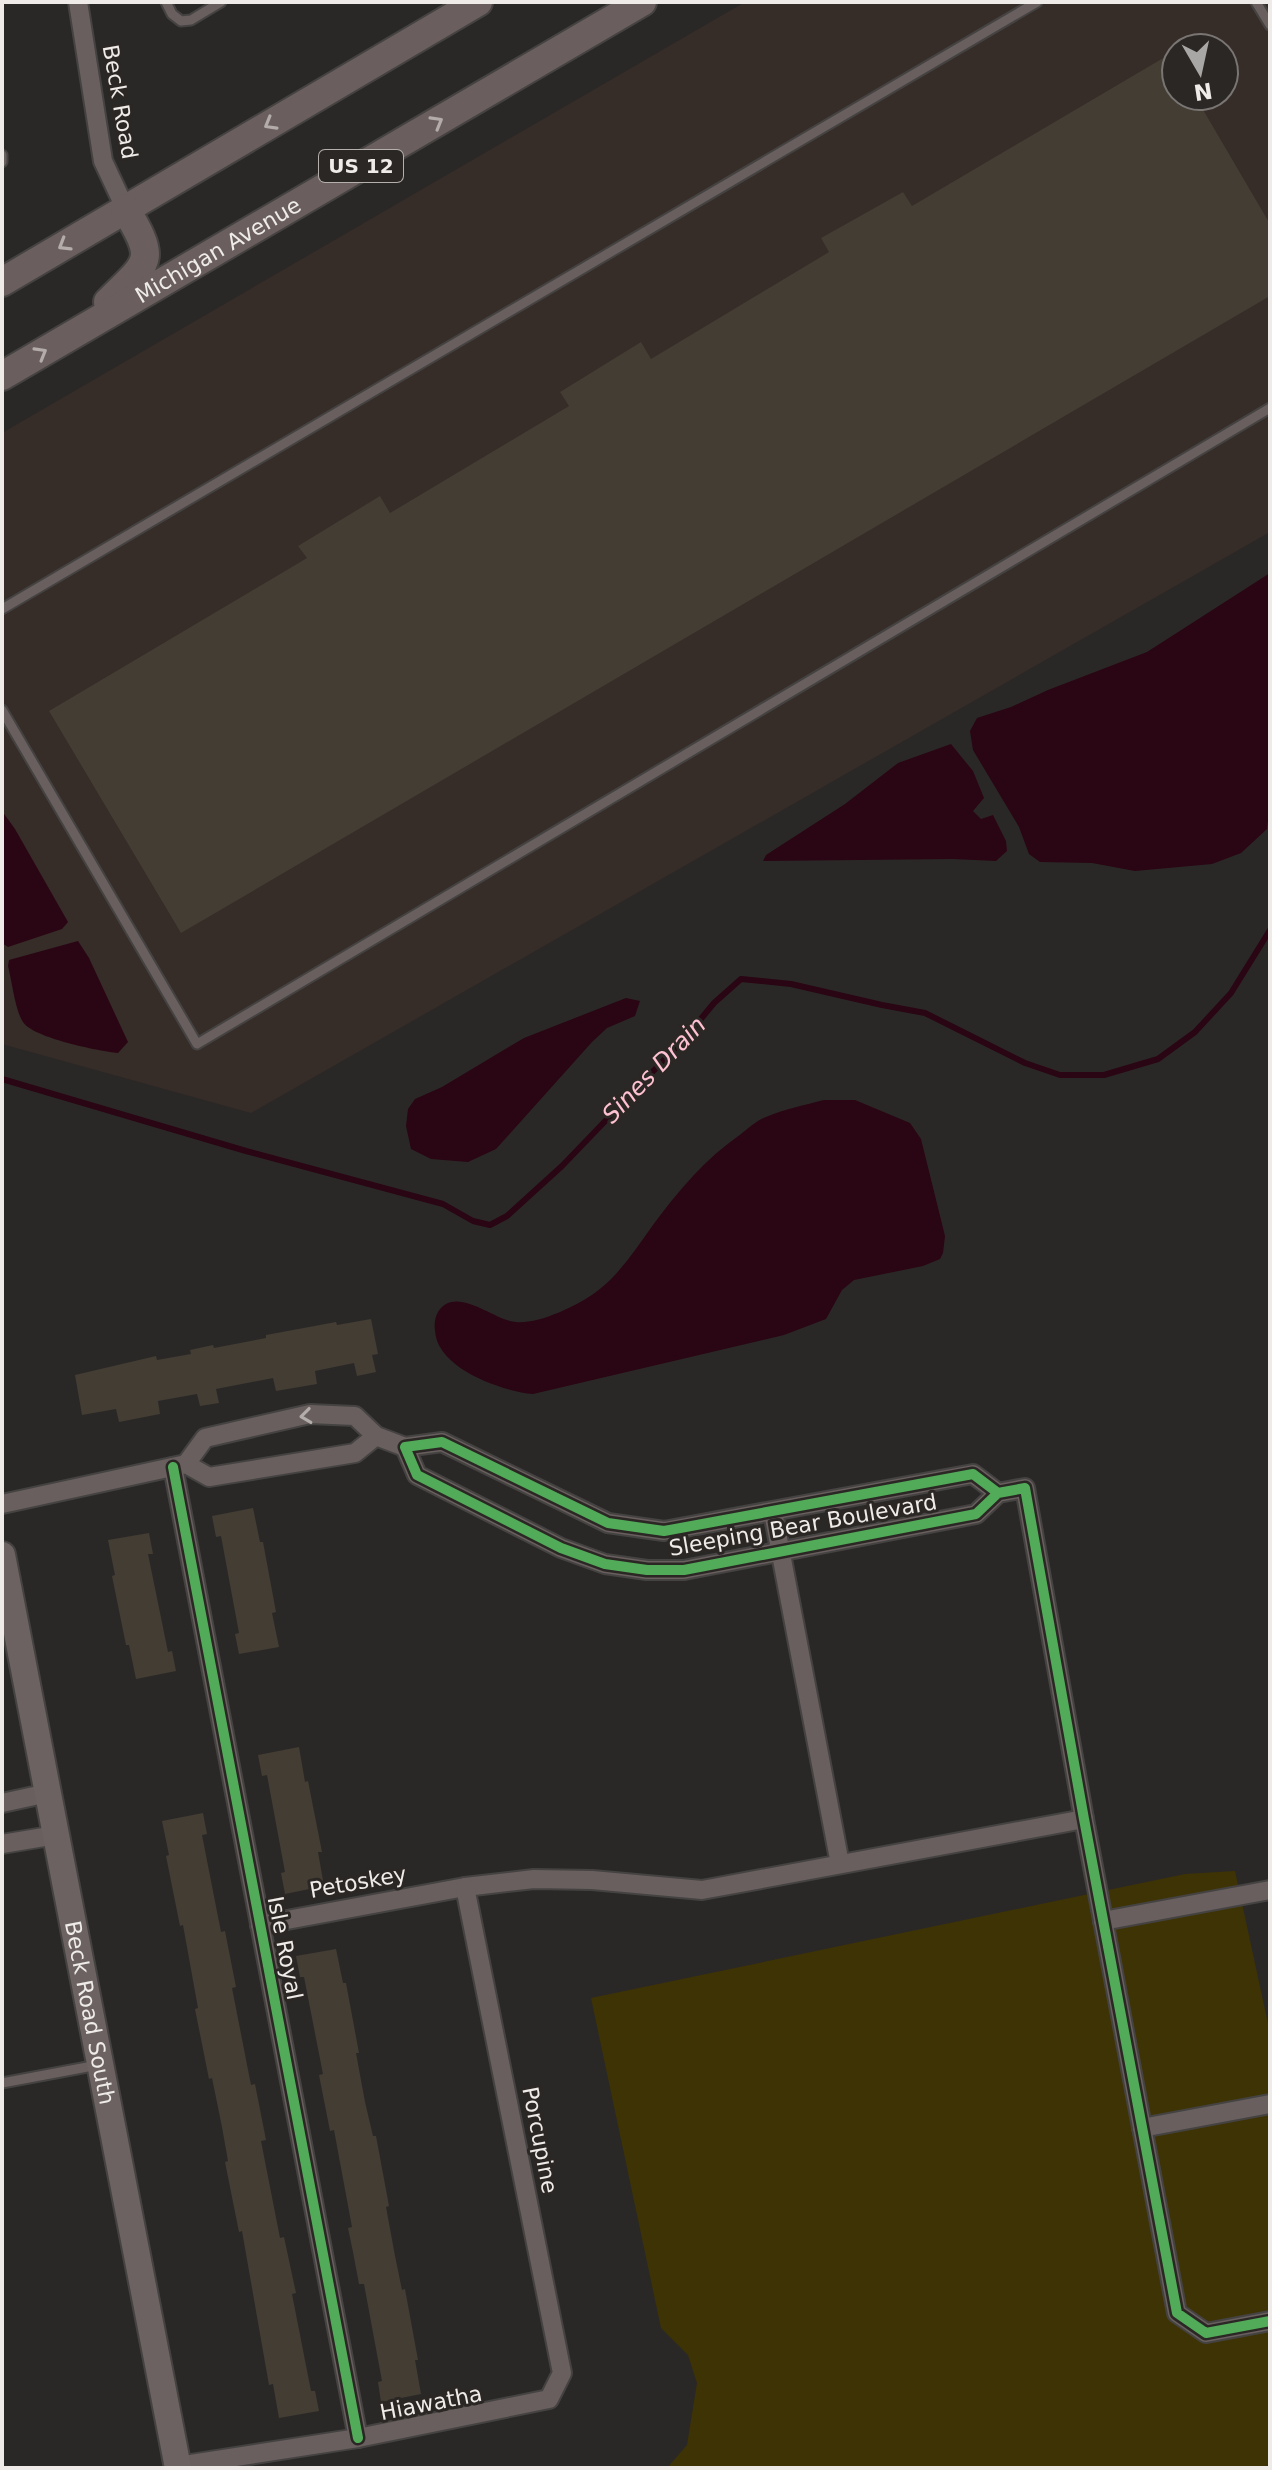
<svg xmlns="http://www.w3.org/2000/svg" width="1272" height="2470" viewBox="0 0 1272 2470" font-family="'DejaVu Sans',sans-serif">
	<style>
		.built { fill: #362c28; fill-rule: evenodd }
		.green { fill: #3e3305 }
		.water { fill: #2a0514 }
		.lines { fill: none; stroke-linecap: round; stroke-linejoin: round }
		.stream { stroke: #2a0514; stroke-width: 6 }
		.building { fill: #433d34 }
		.lane-casing { stroke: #454342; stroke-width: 13 }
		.street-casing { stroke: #454342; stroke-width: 22 }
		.secondary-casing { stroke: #454342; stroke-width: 30 }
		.primary-casing { stroke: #454342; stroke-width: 32 }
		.lane { stroke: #695f5f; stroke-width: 9 }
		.street { stroke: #695f5f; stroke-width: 18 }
		.secondary { stroke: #6c6261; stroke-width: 26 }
		.primary { stroke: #6a5f5e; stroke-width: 28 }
		.cycleway-casing { stroke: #2b2725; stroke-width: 15 }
		.cycleway { stroke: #51ab58; stroke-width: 10 }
		.oneway { stroke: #b3acaa }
		.oneway2 { stroke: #b2acab }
		.labels { text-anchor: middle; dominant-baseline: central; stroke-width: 6; stroke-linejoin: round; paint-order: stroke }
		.shield { fill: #2b2725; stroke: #b4b0ae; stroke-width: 2 }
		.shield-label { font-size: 20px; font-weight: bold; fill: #eeebe9 }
		.street-label { font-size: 22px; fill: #eeebe9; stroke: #2b2725 }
		.water-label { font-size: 24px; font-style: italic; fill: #ffc2d4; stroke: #2b2725 }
	</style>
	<rect width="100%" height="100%" fill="#2a2826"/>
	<path class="built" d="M745 2H1270V532L251 1113 2 1044V433ZM1176 48H1224V96H1176Z"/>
	<polygon class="green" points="1235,1871 1270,2033 1270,2465 1255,2468 667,2468 687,2445 697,2383 688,2355 661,2328 591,1998 1185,1874"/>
	<g class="water">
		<polygon points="1270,573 1270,804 1267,829 1241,853 1212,864 1135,871 1092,863 1040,862 1029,854 1019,827 973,750 970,731 977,718 1011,707 1048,690 1147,652"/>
		<polygon points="951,744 973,771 984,798 973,811 981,819 993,815 1006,841 1007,851 996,861 953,859 763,861 766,855 845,804 898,763"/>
		<polygon points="2,811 15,829 68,922 62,929 8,947 2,943"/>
		<path d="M78 941 89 958 128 1042 118 1053C99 1051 33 1038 23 1022 15 1010 12 981 8 966L9 960Z"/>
		<polygon points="626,998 640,1001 635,1016 607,1028 592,1042 496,1149 468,1162 431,1159 411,1149 406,1126 408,1109 415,1099 442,1087 524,1038"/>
		<path d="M824 1100H855L910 1123 921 1139 945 1236 943 1253 940 1259 923 1266 854 1280 842 1290 826 1319 784 1335 533 1394C501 1391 436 1368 435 1330 434 1325 435 1317 438 1312 456 1284 494 1321 516 1322 537 1324 566 1310 584 1300 615 1282 633 1253 653 1225 679 1190 705 1159 741 1134 749 1128 757 1120 766 1117 784 1109 805 1105 824 1100Z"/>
	</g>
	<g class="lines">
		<polyline class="stream" points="2,1079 246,1151 443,1204 473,1221 490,1225 507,1216 562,1166 686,1037 714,1003 741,979 791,984 882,1005 925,1013 1025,1063 1060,1075 1104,1075 1158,1059 1195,1032 1231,993 1270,930"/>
	</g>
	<g class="building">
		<polygon points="1170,54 1176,65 1176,96 1195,96 1270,224 1270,296 181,933 49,711 307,558 298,546 380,496 390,513 569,406 560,392 641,342 651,359 829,252 821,238 903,192 912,206"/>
		<polygon points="371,1319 378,1354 372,1355 376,1372 357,1376 354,1363 315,1371 317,1384 276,1391 273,1378 216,1389 219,1403 200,1406 197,1394 158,1401 160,1414 119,1422 116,1409 82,1415 75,1375 156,1356 157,1360 191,1354 190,1350 213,1345 214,1348 266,1338 266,1335 336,1322 337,1325"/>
		<polygon points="253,1508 260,1542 263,1542 276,1612 272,1613 279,1647 239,1654 235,1634 239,1633 221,1536 216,1537 212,1516"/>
		<polygon points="149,1533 153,1554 148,1554 168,1652 172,1651 176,1671 136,1679 129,1645 126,1645 112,1576 115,1575 108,1540"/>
		<polygon points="299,1747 305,1782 308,1781 322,1852 318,1852 324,1886 285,1894 281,1873 285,1872 267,1775 262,1776 258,1755"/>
		<polygon points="203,1813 207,1834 202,1835 221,1932 225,1931 236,1987 232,1988 251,2085 255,2084 266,2140 261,2141 280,2238 284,2237 296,2293 292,2294 311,2391 315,2391 319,2411 279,2418 273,2384 269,2385 242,2231 239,2232 225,2162 228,2161 222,2127 212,2078 209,2079 195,2009 198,2008 183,1925 180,1926 166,1856 169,1855 162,1821"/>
		<polygon points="336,1949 343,1983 346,1983 359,2053 356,2053 365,2102 373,2136 376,2136 389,2206 386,2207 395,2256 402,2290 405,2289 418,2360 415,2360 421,2394 381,2402 378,2382 382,2381 364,2284 359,2284 353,2252 348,2228 352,2227 334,2130 330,2131 319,2075 323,2074 304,1977 300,1977 296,1956"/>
	</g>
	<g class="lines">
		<defs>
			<g id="lane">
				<polyline points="166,2 172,14 181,21 191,20 221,2"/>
				<polyline points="1256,2 1270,25"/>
				<polyline points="2,155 2,162"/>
				<polyline points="2,609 1037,2"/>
				<polyline points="2,710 197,1044 1270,408"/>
				<polyline points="2,2083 98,2065"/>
			</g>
			<g id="street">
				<polyline points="78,2 103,161 125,208"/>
				<polyline points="186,1464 209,1477 355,1453 376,1436"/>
				<polyline points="173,1467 358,2438"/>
				<polyline points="998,1493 973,1474 664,1531 608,1523 442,1442 405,1447 417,1475 561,1548 605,1564 647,1570 684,1570 976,1514 998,1493 1025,1488 1084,1819 1177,2313 1206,2333 1270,2321"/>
				<polyline points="2,1504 186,1464 205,1438 310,1414 355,1416 376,1436 405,1447"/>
				<polyline points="773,1512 840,1864"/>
				<polyline points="2,1803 48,1793"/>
				<polyline points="2,1844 56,1835"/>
				<polyline points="1103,1921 1270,1890"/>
				<polyline points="260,1925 465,1887 534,1879 592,1880 702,1890 1084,1819"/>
				<polyline points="1142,2128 1270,2104"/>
				<polyline points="178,2466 358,2438 549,2399 562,2373 465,1887"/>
			</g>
			<g id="secondary">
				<path id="s1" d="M2 1555 178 2468"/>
			</g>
			<g id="primary">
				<polyline points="2,282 478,2"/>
				<path d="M108 302C150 260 157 262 125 208"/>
				<path id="s2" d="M2 376 642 2"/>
			</g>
		</defs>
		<use href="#lane" class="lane-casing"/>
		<use href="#street" class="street-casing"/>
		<use href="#secondary" class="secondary-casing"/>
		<use href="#primary" class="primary-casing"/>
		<use href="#lane" class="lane"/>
		<use href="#street" class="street"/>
		<use href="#secondary" class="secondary"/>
		<use href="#primary" class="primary"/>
		<defs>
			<g id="cycleway">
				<polyline points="173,1467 358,2438"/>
				<polyline points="998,1493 973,1474 664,1531 608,1523 442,1442 405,1447 417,1475 561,1548 605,1564 647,1570 684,1570 976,1514 998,1493 1025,1488 1084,1819 1177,2313 1206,2333 1270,2321"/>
			</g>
		</defs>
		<use href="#cycleway" class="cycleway-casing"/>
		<use href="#cycleway" class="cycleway"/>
	</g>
	<defs><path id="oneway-chevron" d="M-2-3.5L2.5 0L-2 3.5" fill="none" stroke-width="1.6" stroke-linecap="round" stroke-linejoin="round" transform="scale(2)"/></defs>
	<g class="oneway">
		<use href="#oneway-chevron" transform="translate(437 122) rotate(-30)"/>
		<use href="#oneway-chevron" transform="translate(270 124) rotate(150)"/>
		<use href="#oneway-chevron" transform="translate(64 245) rotate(149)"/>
		<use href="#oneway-chevron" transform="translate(41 353) rotate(-30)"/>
	</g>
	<use class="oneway2" href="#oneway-chevron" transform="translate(306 1416) rotate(173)"/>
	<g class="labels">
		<rect class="shield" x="319" y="150" width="84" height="32" rx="6"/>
		<g class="shield-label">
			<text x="361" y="166">US 12</text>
		</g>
		<g class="street-label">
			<text transform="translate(120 102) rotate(80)">Beck Road</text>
			<text stroke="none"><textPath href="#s2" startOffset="250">Michigan Avenue</textPath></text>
			<text transform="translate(803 1525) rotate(-10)">Sleeping Bear Boulevard</text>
			<text transform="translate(358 1882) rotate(-10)">Petoskey</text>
			<text transform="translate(285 1948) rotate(79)">Isle Royal</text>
			<text stroke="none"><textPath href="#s1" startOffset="466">Beck Road South</textPath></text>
			<text transform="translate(540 2140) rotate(79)">Porcupine</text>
			<text transform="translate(431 2403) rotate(-11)">Hiawatha</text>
		</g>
		<g class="water-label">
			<text transform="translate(654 1070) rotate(-46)">Sines Drain</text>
		</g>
	</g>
	<rect width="1272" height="2470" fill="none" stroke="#eeebe9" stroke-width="8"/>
	<g transform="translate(1200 72) rotate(171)"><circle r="38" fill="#2b2725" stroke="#797573" stroke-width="2"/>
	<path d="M0-6L14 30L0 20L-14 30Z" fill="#a9a7a5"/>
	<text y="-12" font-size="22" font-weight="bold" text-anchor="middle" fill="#eeebe9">N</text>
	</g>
</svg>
